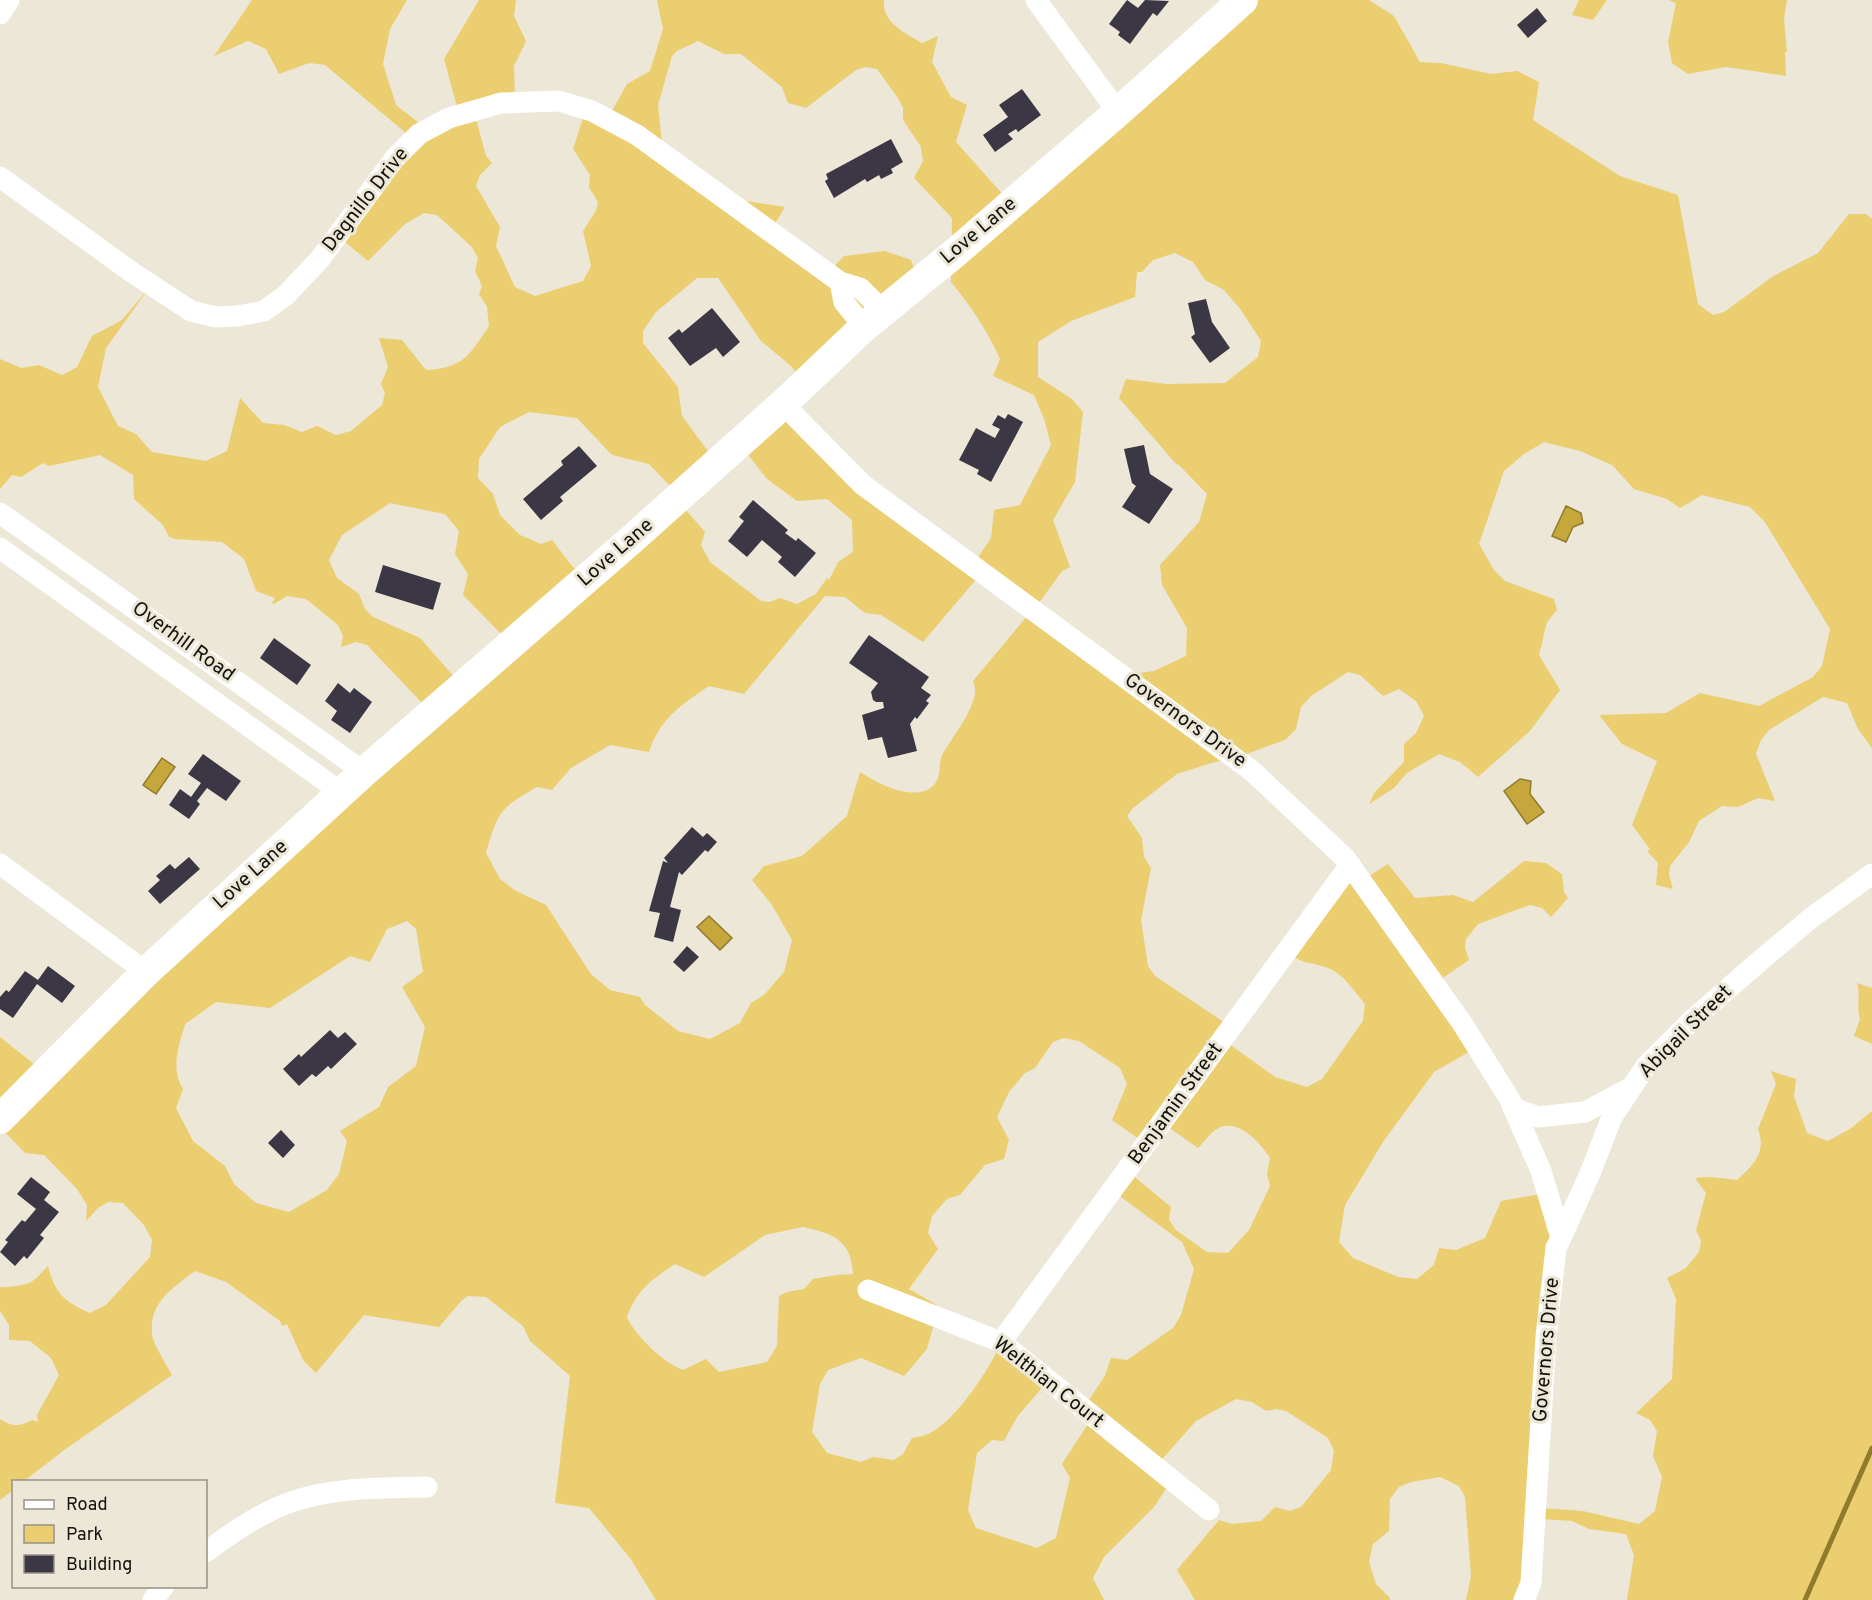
<svg xmlns="http://www.w3.org/2000/svg" width="1872" height="1600" viewBox="0 0 1872 1600" font-family="Overpass,sans-serif">
	<style>
		.green { fill: #ebce6f; fill-rule: evenodd }
		.water { fill: #c6a73b; stroke: #907a2d; stroke-width: 1.5 }
		.lines { fill: none; stroke-linecap: round; stroke-linejoin: round }
		.stream { stroke: #907a2d; stroke-width: 5 }
		.building { fill: #3b3744 }
		.street { stroke: #fff; stroke-width: 21 }
		.secondary { stroke: #fff; stroke-width: 30 }
		.labels { text-anchor: middle; dominant-baseline: central; stroke-width: 6; stroke-linejoin: round; paint-order: stroke }
		.street-label { font-size: 20px; fill: #13120c; stroke: #ece7d7 }
	</style>
	<rect width="100%" height="100%" fill="#ece7d7"/>
	<g class="green">
		<path d="M252 0H407L390 29 383 64 396 105 428 130 459 114 444 59 479 0H516L514 16 526 41 514 66 515 99 475 115 486 156 492 163 480 175 476 186 500 227 496 246 515 287 535 296 583 281 591 266 583 231 596 211 598 202 589 187 590 175 573 149 584 115 607 120 627 84 650 71 663 29 657 0H884C881 22 906 34 922 43L938 36 932 62 951 97 967 105 956 142 1006 198 1246 0H1369L1394 16 1420 62 1441 63 1491 74 1517 71 1539 82 1533 120 1620 176 1678 195 1698 304 1713 315 1724 312 1772 277 1818 253 1849 214H1866L1872 219V748L1858 729 1847 703 1823 697 1769 730 1761 740 1756 754 1775 801 1758 798 1738 807 1722 806 1699 821 1689 842 1670 866 1669 875 1673 889 1656 885 1658 863 1647 851 1650 849 1632 825 1657 761 1622 744 1599 715 1666 713 1700 693 1759 706 1813 677 1822 666 1830 629 1765 522 1750 507 1702 495 1680 508 1667 499 1634 489 1612 465 1580 451 1544 442 1524 454 1504 471 1479 544 1494 570 1505 581 1554 599 1557 610 1547 622 1539 655 1560 690 1530 731 1478 777 1460 762 1439 754 1407 773 1394 788 1369 804 1374 793 1404 762V744L1416 733 1424 716 1416 701 1399 689 1383 696 1360 675 1348 672 1311 696 1301 707 1296 729 1285 740 1249 753 1208 764 1177 774 1133 808 1127 816 1142 838 1144 857 1151 868 1141 920 1148 966 1155 976 1231 1027 1225 1041 1275 1077 1307 1087 1322 1079 1363 1021 1365 1004C1354 991 1344 974 1328 968 1310 961 1306 966 1288 953L1349 870 1363 880 1388 864 1415 898 1453 895 1473 902 1524 861 1546 863 1562 874 1564 892 1568 898 1551 917 1542 908 1530 905 1478 924 1466 939 1465 947 1469 960 1434 984 1474 1049 1434 1072 1383 1142 1345 1205 1339 1242 1353 1258 1398 1277 1417 1279 1434 1265 1439 1248 1456 1250 1485 1238 1501 1201 1546 1193 1560 1235 1540 1508 1583 1511 1639 1524 1655 1511 1662 1477 1653 1456 1657 1431 1650 1420 1636 1413 1672 1379 1676 1299 1667 1278 1686 1268 1699 1252 1701 1241 1696 1230 1706 1193 1695 1178C1711 1176 1720 1178 1737 1180 1753 1166 1767 1152 1758 1129L1776 1084 1771 1071 1796 1079 1794 1096 1807 1133 1828 1141 1850 1129 1872 1111V1600H1627L1634 1555 1626 1534 1589 1529 1572 1521 1543 1519 1526 1600H1466L1471 1576 1465 1497 1459 1486 1440 1477 1411 1482 1399 1487 1390 1499 1389 1531 1373 1544 1369 1562 1376 1584 1390 1598V1600H1195L1177 1570 1219 1520 1232 1524 1261 1521 1275 1507 1290 1511 1301 1507 1331 1470 1334 1451 1328 1438 1286 1411 1277 1409 1266 1411 1252 1402 1236 1399 1196 1421 1156 1466 1171 1481 1154 1507 1104 1557 1093 1578 1104 1600H656L630 1558 589 1508 555 1503 570 1376 530 1341 523 1326 486 1297 468 1296 462 1300 439 1327 364 1315 316 1373 303 1360 287 1324 282 1326 280 1321 226 1282 195 1271C174 1287 149 1302 152 1333 152 1343 167 1365 172 1375L67 1448 24 1481 14 1482 13 1490 0 1500V1419C12 1427 19 1427 32 1420L38 1422 37 1415 59 1375 51 1358 30 1341 9 1340V1325L0 1311V1287C5 1288 25 1285 29 1283 36 1280 43 1271 48 1266 55 1294 65 1302 90 1313L106 1305 150 1257 152 1240 144 1225 123 1203 108 1202 98 1208 86 1221 87 1205 77 1189 44 1155 25 1153 0 1127V1037L39 1068 424 705 367 645 356 642 341 647 343 636 338 625 306 599 287 596 274 604 272 603 275 598 256 591 244 559 222 542 176 539 169 537 163 525 134 499 133 475 100 455 49 466 43 463 21 477 12 475 0 489V359L21 368 39 365 62 375 77 367 92 336 122 320 149 288 106 348 98 387 118 426 136 434 152 452 206 461 227 451 240 398 263 423 284 425 302 432 317 426 336 435 351 431 382 405 385 393 381 384 388 367 379 338 402 340 426 370C464 368 469 355 489 326L487 307 479 294 482 286 475 271 478 258 472 247 437 215 424 213 405 224 368 261 339 237 413 139 325 65 309 63 279 74 266 49 248 41 214 56ZM698 41 724 54H741L782 87 788 103 806 108 856 70 865 67 877 69 898 98 903 108V120L921 147 923 161 914 178 952 218 951 282C970 305 988 331 1000 359L993 376 1034 395 1044 419 1051 445 1020 505 994 510 991 538 973 565 781 411 742 447 767 479 797 501 827 499 852 520 853 552 838 562 829 580 827 578 816 594 797 604 780 598 770 602 761 601 710 562 701 545 705 532 678 501 587 579 572 566 552 540 541 544 520 535 500 515 493 494 478 478 479 459 500 427 529 412 577 418 612 455 649 464 679 495 716 462 682 416 678 387 643 343V331L656 312 697 278H718L761 341 791 366 806 385 921 287 911 260 885 251 844 256 827 274 771 230 785 207 720 197 663 155 658 105 672 56 677 51ZM1175 253 1193 262 1205 280 1224 290 1241 310 1261 341 1258 357 1225 383 1167 384 1126 379 1119 398 1177 465 1178 464 1207 494 1199 522 1160 565 1162 585 1187 628 1186 656 1154 671 1116 676 1031 614 1062 571 1070 567 1053 520 1075 482 1083 412 1072 399 1038 377V342L1071 321 1135 297 1137 272H1142L1153 260ZM390 503 445 514 459 531 455 554 468 574 463 595 511 644 457 680 420 638 373 617 365 609 359 594 337 578 329 560 342 535ZM979 576 1028 615 973 681C975 688 976 691 974 698 968 719 952 737 942 755 938 765 942 777 933 786 914 803 877 783 860 772L847 816 802 856 764 866 752 880 772 905 792 940 784 972 764 995 751 1003 740 1023 710 1039 678 1031 645 1005 640 997 610 990 591 974 546 905 516 891 500 879 486 853C498 811 499 809 537 787L552 790 571 768 610 745 649 752C660 718 681 705 709 686L744 694 825 596 845 597 865 613 881 615 923 642ZM407 921 416 929 423 972 402 987 425 1027 416 1066 388 1087 379 1107 340 1131 347 1141 339 1174 327 1190 289 1212 256 1203 234 1184 225 1166 193 1141 176 1108 183 1089C170 1068 179 1046 185 1024L216 1002 270 1008 350 956 370 962 387 929ZM1064 1038 1079 1041 1120 1068 1127 1084 1112 1120 1146 1144 1164 1124 1198 1148C1205 1141 1213 1128 1224 1126 1243 1123 1261 1144 1270 1158L1267 1174 1270 1186 1249 1230 1228 1253 1207 1252 1176 1230 1169 1220 1171 1207 1131 1174 1118 1193 1121 1197 1182 1242 1194 1269 1181 1315 1173 1328 1127 1360 1111 1358 1105 1376 1082 1410 1090 1421 1062 1464 1070 1478 1056 1538 1037 1548 976 1528 968 1510 977 1453 992 1440 1004 1441 1017 1417 1047 1382 1000 1345C988 1371 956 1420 930 1433 925 1436 918 1437 912 1438L903 1454 894 1460 873 1457 861 1462 827 1453 812 1432 820 1384 828 1370 861 1358 904 1376 927 1349 938 1309 937 1305 909 1289 938 1249 928 1233 932 1216 947 1199 960 1195 985 1165 1004 1159 1009 1140 997 1117 1009 1092 1025 1073 1035 1068 1053 1042ZM803 1227C833 1234 851 1239 853 1274L837 1275 813 1279 804 1289 787 1292 779 1296 777 1346 767 1362 719 1372 706 1359 683 1370C661 1361 638 1338 627 1318 635 1291 654 1278 675 1264L704 1277 765 1235Z"/>
		<polygon points="1579,0 1607,0 1593,20 1572,15"/>
		<polygon points="1668,0 1787,0 1784,18 1787,52 1785,52 1786,76 1726,67 1688,74 1672,63 1668,42 1676,3"/>
		<path d="M1857 983 1872 988V1044L1854 1036 1860 1019C1856 1006 1861 995 1857 983Z"/>
	</g>
	<g class="water">
		<polygon points="1566,506 1581,513 1583,523 1573,527 1566,542 1552,536"/>
		<polygon points="162,758 175,767 156,794 143,785"/>
		<polygon points="1520,779 1531,781 1530,794 1544,812 1527,824 1504,791"/>
		<polygon points="709,916 732,938 720,950 697,927"/>
	</g>
	<g class="lines">
		<polyline class="stream" points="1805,1600 1872,1448"/>
	</g>
	<g class="building">
		<polygon points="1127,0 1138,8 1145,0 1169,1 1157,16 1153,13 1130,44 1118,35 1120,32 1109,24"/>
		<polygon points="1537,8 1547,21 1528,38 1517,25"/>
		<polygon points="1022,89 1041,115 1018,132 1016,129 1008,134 1013,139 995,152 983,135 1008,117 999,105"/>
		<polygon points="891,139 903,162 891,169 893,173 881,179 879,175 867,182 865,179 834,198 825,181 828,179 826,174"/>
		<polygon points="1206,299 1212,322 1230,348 1210,363 1191,337 1195,334 1188,303"/>
		<polygon points="712,308 740,342 723,357 716,348 690,366 668,338 679,329 682,333"/>
		<polygon points="1008,414 1023,422 991,482 977,474 979,470 959,460 976,428 995,438 1000,429 992,425 998,415 1005,419"/>
		<polygon points="1144,445 1150,474 1173,489 1149,524 1122,507 1136,486 1132,483 1124,449"/>
		<polygon points="579,446 597,466 560,497 563,501 541,520 523,499 563,465 561,461"/>
		<polygon points="753,500 788,530 785,533 796,541 798,538 816,553 795,577 778,562 782,557 762,540 747,557 728,541 744,521 739,517"/>
		<polygon points="383,565 441,583 433,610 375,592"/>
		<polygon points="869,635 929,677 921,688 931,695 926,701 929,703 917,719 915,717 910,724 917,751 888,758 882,737 868,740 862,715 884,708 883,702 876,702 873,700 871,692 878,683 849,663"/>
		<polygon points="274,638 311,665 297,685 260,658"/>
		<polygon points="338,683 350,693 354,688 372,702 350,733 331,720 337,711 325,701"/>
		<polygon points="203,754 241,781 226,801 207,788 197,801 200,804 189,819 169,805 180,789 191,797 201,783 188,774"/>
		<polygon points="692,827 703,837 707,833 717,842 708,852 705,850 682,875 679,872 670,907 681,910 673,942 654,937 660,913 649,911 663,861 668,863 664,858"/>
		<polygon points="189,857 200,869 160,904 148,891 160,880 156,876 170,864 175,869"/>
		<polygon points="687,946 699,957 684,972 673,962"/>
		<polygon points="48,966 75,986 62,1003 37,984 13,1018 0,1009 0,997 6,990 9,992 25,971 38,980"/>
		<polygon points="330,1030 338,1038 345,1032 357,1044 331,1069 328,1066 316,1077 312,1074 299,1086 283,1069 299,1054 301,1057"/>
		<polygon points="281,1130 295,1145 283,1158 268,1143"/>
		<polygon points="31,1177 50,1192 44,1200 59,1212 40,1235 44,1238 27,1259 24,1256 15,1266 0,1252 8,1242 5,1240 22,1220 25,1222 36,1209 17,1194"/>
	</g>
	<g class="lines">
		<g class="street">
			<polyline points="1036,0 1118,112"/>
			<polyline points="0,14 9,0"/>
			<polyline points="0,177 133,273 191,311 216,317 238,316 264,311 286,295 320,259 395,158 419,134 449,118 501,103 559,101 592,111 637,135 840,282 860,288 883,311"/>
			<polyline points="840,282 844,302 864,327"/>
			<polyline points="783,404 863,485 1252,771 1345,858 1462,1023 1509,1098 1541,1171 1561,1238 1556,1248 1546,1337 1531,1583 1524,1600"/>
			<polyline points="0,513 364,772"/>
			<polyline points="0,548 342,793"/>
			<polyline points="0,864 146,972"/>
			<polyline points="1513,1108 1538,1117 1585,1112 1630,1088"/>
			<polyline points="1561,1238 1591,1171 1612,1117 1646,1066 1690,1022 1755,965 1811,918 1872,874"/>
			<polyline points="868,1290 1001,1342 1209,1510"/>
			<polyline points="1001,1342 1350,865"/>
			<path d="M206 1552C231 1533 263 1511 294 1501 337 1487 382 1488 427 1487"/>
			<polyline points="153,1600 164,1586"/>
		</g>
		<polyline class="secondary" points="0,1119 146,972 364,772 631,540 783,404 864,327 956,252 1118,112 1243,0"/>
	</g>
	<g class="labels">
		<g class="street-label">
			<text transform="translate(366 200) rotate(-52)">Dagnillo Drive</text>
			<text transform="translate(979 231) rotate(-40)">Love Lane</text>
			<text transform="translate(616 553) rotate(-41)">Love Lane</text>
			<text transform="translate(183 642) rotate(36)">Overhill Road</text>
			<text transform="translate(1185 721) rotate(36)">Governors Drive</text>
			<text transform="translate(251 875) rotate(-42)">Love Lane</text>
			<text transform="translate(1686 1032) rotate(-45)">Abigail Street</text>
			<text transform="translate(1176 1104) rotate(-54)">Benjamin Street</text>
			<text transform="translate(1547 1350) rotate(-85)">Governors Drive</text>
			<text transform="translate(1048 1383) rotate(38)">Welthian Court</text>
		</g>
	</g>
	<rect x="12" y="1480" width="195" height="108" fill="#ece7d7" stroke="#959286" stroke-width="1.5"/>
	<rect x="24" y="1500" width="30" height="9" fill="#ffffff" stroke="#959286" stroke-width="1.5"/>
	<text x="66" y="1510" font-size="18" fill="#13120c">Road</text>
	<rect x="24" y="1525" width="30" height="18" fill="#ebce6f" stroke="#959286" stroke-width="1.5"/>
	<text x="66" y="1540" font-size="18" fill="#13120c">Park</text>
	<rect x="24" y="1555" width="30" height="18" fill="#3b3744" stroke="#959286" stroke-width="1.5"/>
	<text x="66" y="1570" font-size="18" fill="#13120c">Building</text>
</svg>
